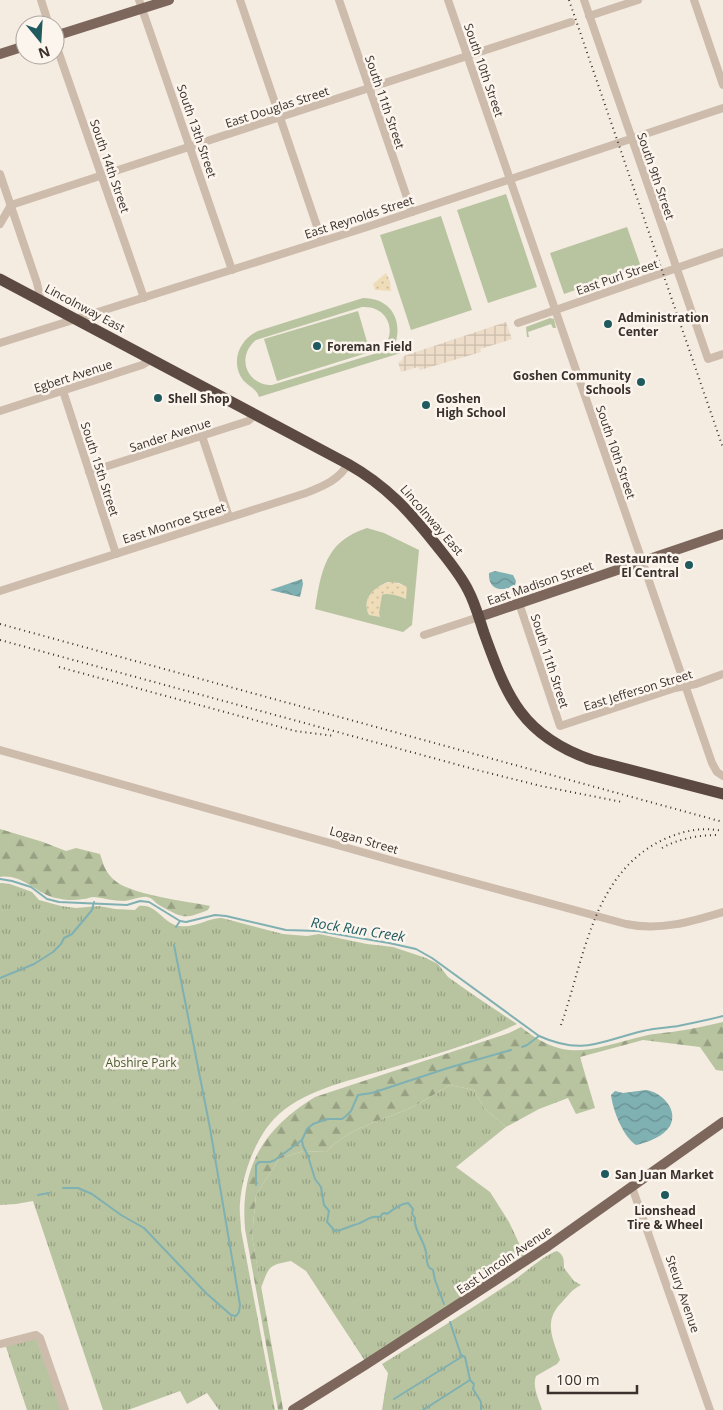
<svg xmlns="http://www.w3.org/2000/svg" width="723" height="1410" viewBox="0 0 723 1410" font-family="'Open Sans',sans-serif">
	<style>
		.grass { fill: url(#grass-tufts) }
		.forest { fill: url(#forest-firs) }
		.sand { fill: url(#sand-dots) }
		.pitch { fill: #b8c4a0; fill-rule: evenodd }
		.plaza { fill: url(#plaza-grid) }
		.water { fill: url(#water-waves) }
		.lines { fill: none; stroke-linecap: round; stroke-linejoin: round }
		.stream { stroke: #7fb0b2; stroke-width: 2 }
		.minor { stroke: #cdbbac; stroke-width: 8 }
		.major { stroke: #7d675c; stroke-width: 10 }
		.highway { stroke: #5c4a42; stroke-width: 11 }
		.rail { stroke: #3b302b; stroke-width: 2; stroke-dasharray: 1 4; stroke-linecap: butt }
		.poi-dot { fill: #1f5a5e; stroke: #fbf5ee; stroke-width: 2 }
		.labels { text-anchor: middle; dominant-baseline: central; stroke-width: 5; stroke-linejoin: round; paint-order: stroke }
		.street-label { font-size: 12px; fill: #3b302b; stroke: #fbf5ee }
		.poi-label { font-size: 12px; font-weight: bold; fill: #3b302b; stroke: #fbf5ee; text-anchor: start }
		.park-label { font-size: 12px; fill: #4a5a2e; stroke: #fbf5ee }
		.water-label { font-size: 14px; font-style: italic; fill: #1f5a5e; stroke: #fbf5ee }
	</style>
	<defs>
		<pattern id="grass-tufts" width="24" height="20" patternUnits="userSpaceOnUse" patternTransform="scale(1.25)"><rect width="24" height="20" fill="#b8c4a0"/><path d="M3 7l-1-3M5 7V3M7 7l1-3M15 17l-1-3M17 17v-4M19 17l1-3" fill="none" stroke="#97a083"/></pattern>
		<pattern id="forest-firs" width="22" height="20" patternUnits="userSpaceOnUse" patternTransform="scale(1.25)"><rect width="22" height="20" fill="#b8c4a0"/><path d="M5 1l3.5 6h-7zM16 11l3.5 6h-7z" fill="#97a083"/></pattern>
		<pattern id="sand-dots" width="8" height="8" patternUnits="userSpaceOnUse" patternTransform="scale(1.25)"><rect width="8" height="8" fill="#efdcb8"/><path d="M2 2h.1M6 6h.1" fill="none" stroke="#cebd9e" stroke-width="1.8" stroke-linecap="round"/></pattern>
		<pattern id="plaza-grid" width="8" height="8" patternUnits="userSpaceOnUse" patternTransform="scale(1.25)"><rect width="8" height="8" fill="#ecdcc8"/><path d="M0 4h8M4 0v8" fill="none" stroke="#cbbdac"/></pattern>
		<pattern id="water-waves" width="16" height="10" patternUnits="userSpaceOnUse" patternTransform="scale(1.25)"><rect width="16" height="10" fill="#7fb0b2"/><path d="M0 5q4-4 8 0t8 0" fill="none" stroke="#699091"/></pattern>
	</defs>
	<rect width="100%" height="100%" fill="#f4ebe1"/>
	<g class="grass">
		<polygon points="550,318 554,319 556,328 553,328 551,324 528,332 529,337 527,337 526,327"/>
		<path d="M0 883 10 884 24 889 32 892 39 900 61 906 76 908 99 906 115 909 135 910 139 906C157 903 164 925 180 926 195 928 208 918 222 918L283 934 307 936 319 934 367 944 393 947 426 958 438 964 448 977 475 996 517 1024C474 1044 429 1056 384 1070 346 1082 302 1090 274 1119 255 1139 242 1176 240 1203 239 1212 241 1221 241 1230L275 1410H219L207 1393 187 1404 180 1391 128 1410H103L33 1201 16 1204 0 1205Z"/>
		<path d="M450 1085 474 1090 484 1108 506 1127 456 1167 490 1192 509 1222 525 1256 365 1361 306 1271 291 1261C268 1265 269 1267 261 1288L252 1236 256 1195 279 1159 303 1151 326 1152C349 1127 382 1121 412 1107 425 1101 437 1092 450 1085Z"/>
		<path d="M557 1251C564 1255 564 1260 564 1268L574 1281 581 1285C570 1291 571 1293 563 1301 543 1320 552 1337 560 1360L557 1364 536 1376C532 1387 539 1399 542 1410H382L388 1373 382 1364C426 1337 470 1310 513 1281 523 1274 547 1253 557 1251Z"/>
		<polygon points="36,1338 62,1410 27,1410 5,1344"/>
	</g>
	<g class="forest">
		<path d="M0 829 43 842 66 851 76 848 100 854C103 863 105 871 112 878 127 895 187 901 210 906L208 910C183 920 183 918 159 905 154 902 153 898 147 897 140 896 131 901 124 901 113 901 104 898 94 897 90 897 87 899 83 899 74 901 64 900 56 898 36 894 22 873 0 877Z"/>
		<path d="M723 1022V1071L716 1070 700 1047 643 1040 580 1057 595 1108 576 1114 568 1098 539 1109 506 1127 484 1108 474 1090 450 1085C437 1092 425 1101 412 1107 382 1121 349 1127 326 1152L303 1151 279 1159 256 1195 252 1236 282 1403 283 1410H278L245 1229C240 1167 263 1129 315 1097L509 1033 521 1027C568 1065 592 1048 644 1036 655 1033 666 1033 678 1031 693 1029 708 1025 723 1022Z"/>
	</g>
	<g class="sand">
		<polygon points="386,273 390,281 391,291 375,290 373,284"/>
		<path d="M393 582 408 587 406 599C400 596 389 592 382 595L380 617 369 615C360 598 377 583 393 582Z"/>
	</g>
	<g class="pitch">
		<polygon points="506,194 537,287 488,303 457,210"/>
		<polygon points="441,216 472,310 411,330 380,235"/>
		<polygon points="627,227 641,267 564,294 550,253"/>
		<path d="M363 298C392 298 404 322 394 347L405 344 407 351 259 397C256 388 249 387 243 380 230 363 239 339 258 331ZM362 307C390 305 400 337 377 353L272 385C246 385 236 356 256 340Z"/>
		<polygon points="358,311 370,352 277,381 264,339"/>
		<path d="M367 528 384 533 419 550 412 625 403 632 315 609C321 572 325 541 367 528ZM388 582 399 583 407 587 406 599C400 596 388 592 382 595L379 613 380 617 369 615C361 599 374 587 388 582Z"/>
	</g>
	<polygon class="plaza" points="506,322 512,339 480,349 481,352 420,370 418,367 401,372 398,362 401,361 404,356"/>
	<g class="water">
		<path d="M495 571 513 575 516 581 515 585C503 592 488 591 489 573Z"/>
		<polygon points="302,579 303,584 300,597 270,590"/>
		<path d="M646 1090C661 1092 679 1109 670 1126 664 1136 647 1143 636 1145 623 1136 613 1111 611 1095L615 1091 623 1093Z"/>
	</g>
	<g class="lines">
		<g class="stream">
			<path d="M0 879 12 881 31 887 47 899 59 902 127 905 140 901 149 902 180 921 186 922 215 915 226 916 286 930 318 931 389 943 416 949 432 958 539 1036C584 1056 600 1041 643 1031 655 1028 666 1028 678 1026 693 1023 708 1020 723 1016"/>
			<polyline points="176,927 180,921"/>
			<polyline points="0,978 34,964 53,952 61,944 64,938 72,934 92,910 94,902"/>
			<polyline points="522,1047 527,1045 539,1036"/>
			<polyline points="256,1185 256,1165 259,1162 270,1162 275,1160 302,1140"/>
			<polyline points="63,1188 78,1188 92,1194 121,1215 144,1228 206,1293 231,1315 236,1316 239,1312 240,1305 210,1128 174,945"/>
			<polyline points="38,1195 49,1193"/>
			<path d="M444 1304 435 1280 433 1270C432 1269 430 1269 429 1267 426 1263 427 1257 426 1252 424 1240 413 1229 415 1218L412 1214 413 1209 408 1203C400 1204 392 1210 387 1214L385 1213 382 1214 380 1217C368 1215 365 1223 354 1225 348 1227 342 1230 335 1231L327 1222 329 1211 324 1205 321 1187 315 1179 308 1156 303 1146 302 1140 307 1129 313 1124 327 1119H342L346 1116 351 1111 358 1095 372 1093 448 1068 511 1050"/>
			<polyline points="450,1322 461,1355 465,1357 470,1380 474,1384 473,1389 481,1402 481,1410"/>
			<polyline points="394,1399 463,1356"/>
			<polyline points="423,1410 470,1380"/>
		</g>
		<g class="minor">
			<polyline points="41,0 49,25"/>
			<polyline points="139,0 232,270"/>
			<polyline points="240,0 322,241"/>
			<polyline points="339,0 412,212"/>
			<polyline points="448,0 712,763 717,772 723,776"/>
			<polyline points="584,0 708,359 723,354"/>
			<polyline points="694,0 723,85"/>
			<polyline points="589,16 638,0"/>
			<polyline points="55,42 144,298"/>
			<polyline points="0,174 37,283 41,301"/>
			<polyline points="0,224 11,205 571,22"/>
			<polyline points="518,323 723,252"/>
			<polyline points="0,343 367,227 723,108"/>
			<polyline points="63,391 116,554"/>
			<polyline points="0,411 142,365 152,359"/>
			<polyline points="202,436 229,517"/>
			<polyline points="89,472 248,421 255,415"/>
			<path d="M0 591 306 493C323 486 339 480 348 464"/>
			<polyline points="519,603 560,726 675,688 696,684 723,674"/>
			<polyline points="424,635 479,617"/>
			<path d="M0 750 401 863 626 924C660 931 690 922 723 912"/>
			<polyline points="632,1187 710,1410"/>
			<polyline points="0,1344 36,1335 40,1338 65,1410"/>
		</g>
		<g class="major">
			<polyline points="55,36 169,0"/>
			<polyline points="0,54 25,46"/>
			<polyline points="479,617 723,534"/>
			<polyline points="293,1410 365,1365 548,1246 723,1122"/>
		</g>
		<path class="highway" d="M0 279 348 464C387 486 410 512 437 546 448 560 460 574 468 590 475 603 479 618 484 633 507 697 522 736 592 760L723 794"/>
		<g class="rail">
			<polyline points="569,0 723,448"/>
			<polyline points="0,624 723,822"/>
			<polyline points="0,640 477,770 541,786 622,802"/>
			<polyline points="59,667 295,731 335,736"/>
			<path d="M662 848C678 839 698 835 717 835"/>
			<path d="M561 1025C585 957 593 870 667 838 686 830 703 827 723 831"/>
		</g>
	</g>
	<g class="poi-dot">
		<circle cx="608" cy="324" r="5"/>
		<circle cx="317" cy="346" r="5"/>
		<circle cx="641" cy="382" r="5"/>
		<circle cx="158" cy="398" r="5"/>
		<circle cx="426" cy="405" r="5"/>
		<circle cx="689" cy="565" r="5"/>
		<circle cx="605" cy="1174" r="5"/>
		<circle cx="665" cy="1195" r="5"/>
	</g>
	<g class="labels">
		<g class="street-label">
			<text transform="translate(484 70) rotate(71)">South 10th Street</text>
			<text transform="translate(385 102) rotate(71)">South 11th Street</text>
			<text transform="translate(277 107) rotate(-18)">East Douglas Street</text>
			<text transform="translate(197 131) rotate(71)">South 13th Street</text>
			<text transform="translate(110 166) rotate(71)">South 14th Street</text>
			<text transform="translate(656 176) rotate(71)">South 9th Street</text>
			<text transform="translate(359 217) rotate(-18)">East Reynolds Street</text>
			<text transform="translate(617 277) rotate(-19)">East Purl Street</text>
			<text transform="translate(85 308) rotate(28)">Lincolnway East</text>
			<text transform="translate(73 376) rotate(-18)">Egbert Avenue</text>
			<text transform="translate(170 435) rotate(-18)">Sander Avenue</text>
			<text transform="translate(616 452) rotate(71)">South 10th Street</text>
			<text transform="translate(100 469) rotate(72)">South 15th Street</text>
			<text transform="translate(432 520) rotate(49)">Lincolnway East</text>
			<text transform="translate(174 523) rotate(-18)">East Monroe Street</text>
			<text transform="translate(540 583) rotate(-19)">East Madison Street</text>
			<text transform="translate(550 661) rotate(72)">South 11th Street</text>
			<text transform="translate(638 690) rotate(-17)">East Jefferson Street</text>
			<text transform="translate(364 840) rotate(16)">Logan Street</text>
			<text transform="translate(504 1260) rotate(-34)">East Lincoln Avenue</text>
			<text transform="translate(683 1294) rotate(71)">Steury Avenue</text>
		</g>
		<g class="poi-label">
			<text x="618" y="317">Administration<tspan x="618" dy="14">Center</tspan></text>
			<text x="327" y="346">Foreman Field</text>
			<text x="631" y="375" text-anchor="end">Goshen Community<tspan x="631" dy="14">Schools</tspan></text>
			<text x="168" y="398">Shell Shop</text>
			<text x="436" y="398">Goshen<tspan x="436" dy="14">High School</tspan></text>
			<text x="679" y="558" text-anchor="end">Restaurante<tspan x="679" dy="14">El Central</tspan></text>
			<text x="615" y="1174">San Juan Market</text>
			<text x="665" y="1210" text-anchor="middle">Lionshead<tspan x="665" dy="14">Tire &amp; Wheel</tspan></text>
		</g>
		<g class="park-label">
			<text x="141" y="1062">Abshire Park</text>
		</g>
		<g class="water-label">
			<text transform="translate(358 929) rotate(9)">Rock Run Creek</text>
		</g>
	</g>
	<g transform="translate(40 40) rotate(162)"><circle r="24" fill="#fbf5ee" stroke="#aea6a0"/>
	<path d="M0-4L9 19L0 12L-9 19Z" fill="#1f5a5e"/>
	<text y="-8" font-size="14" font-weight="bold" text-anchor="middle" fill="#3b302b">N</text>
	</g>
	<path d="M548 1385v8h89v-8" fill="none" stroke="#3b302b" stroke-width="2.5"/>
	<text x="556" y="1385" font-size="15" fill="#3b302b" stroke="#fbf5ee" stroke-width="4" paint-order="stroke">100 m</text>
</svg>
